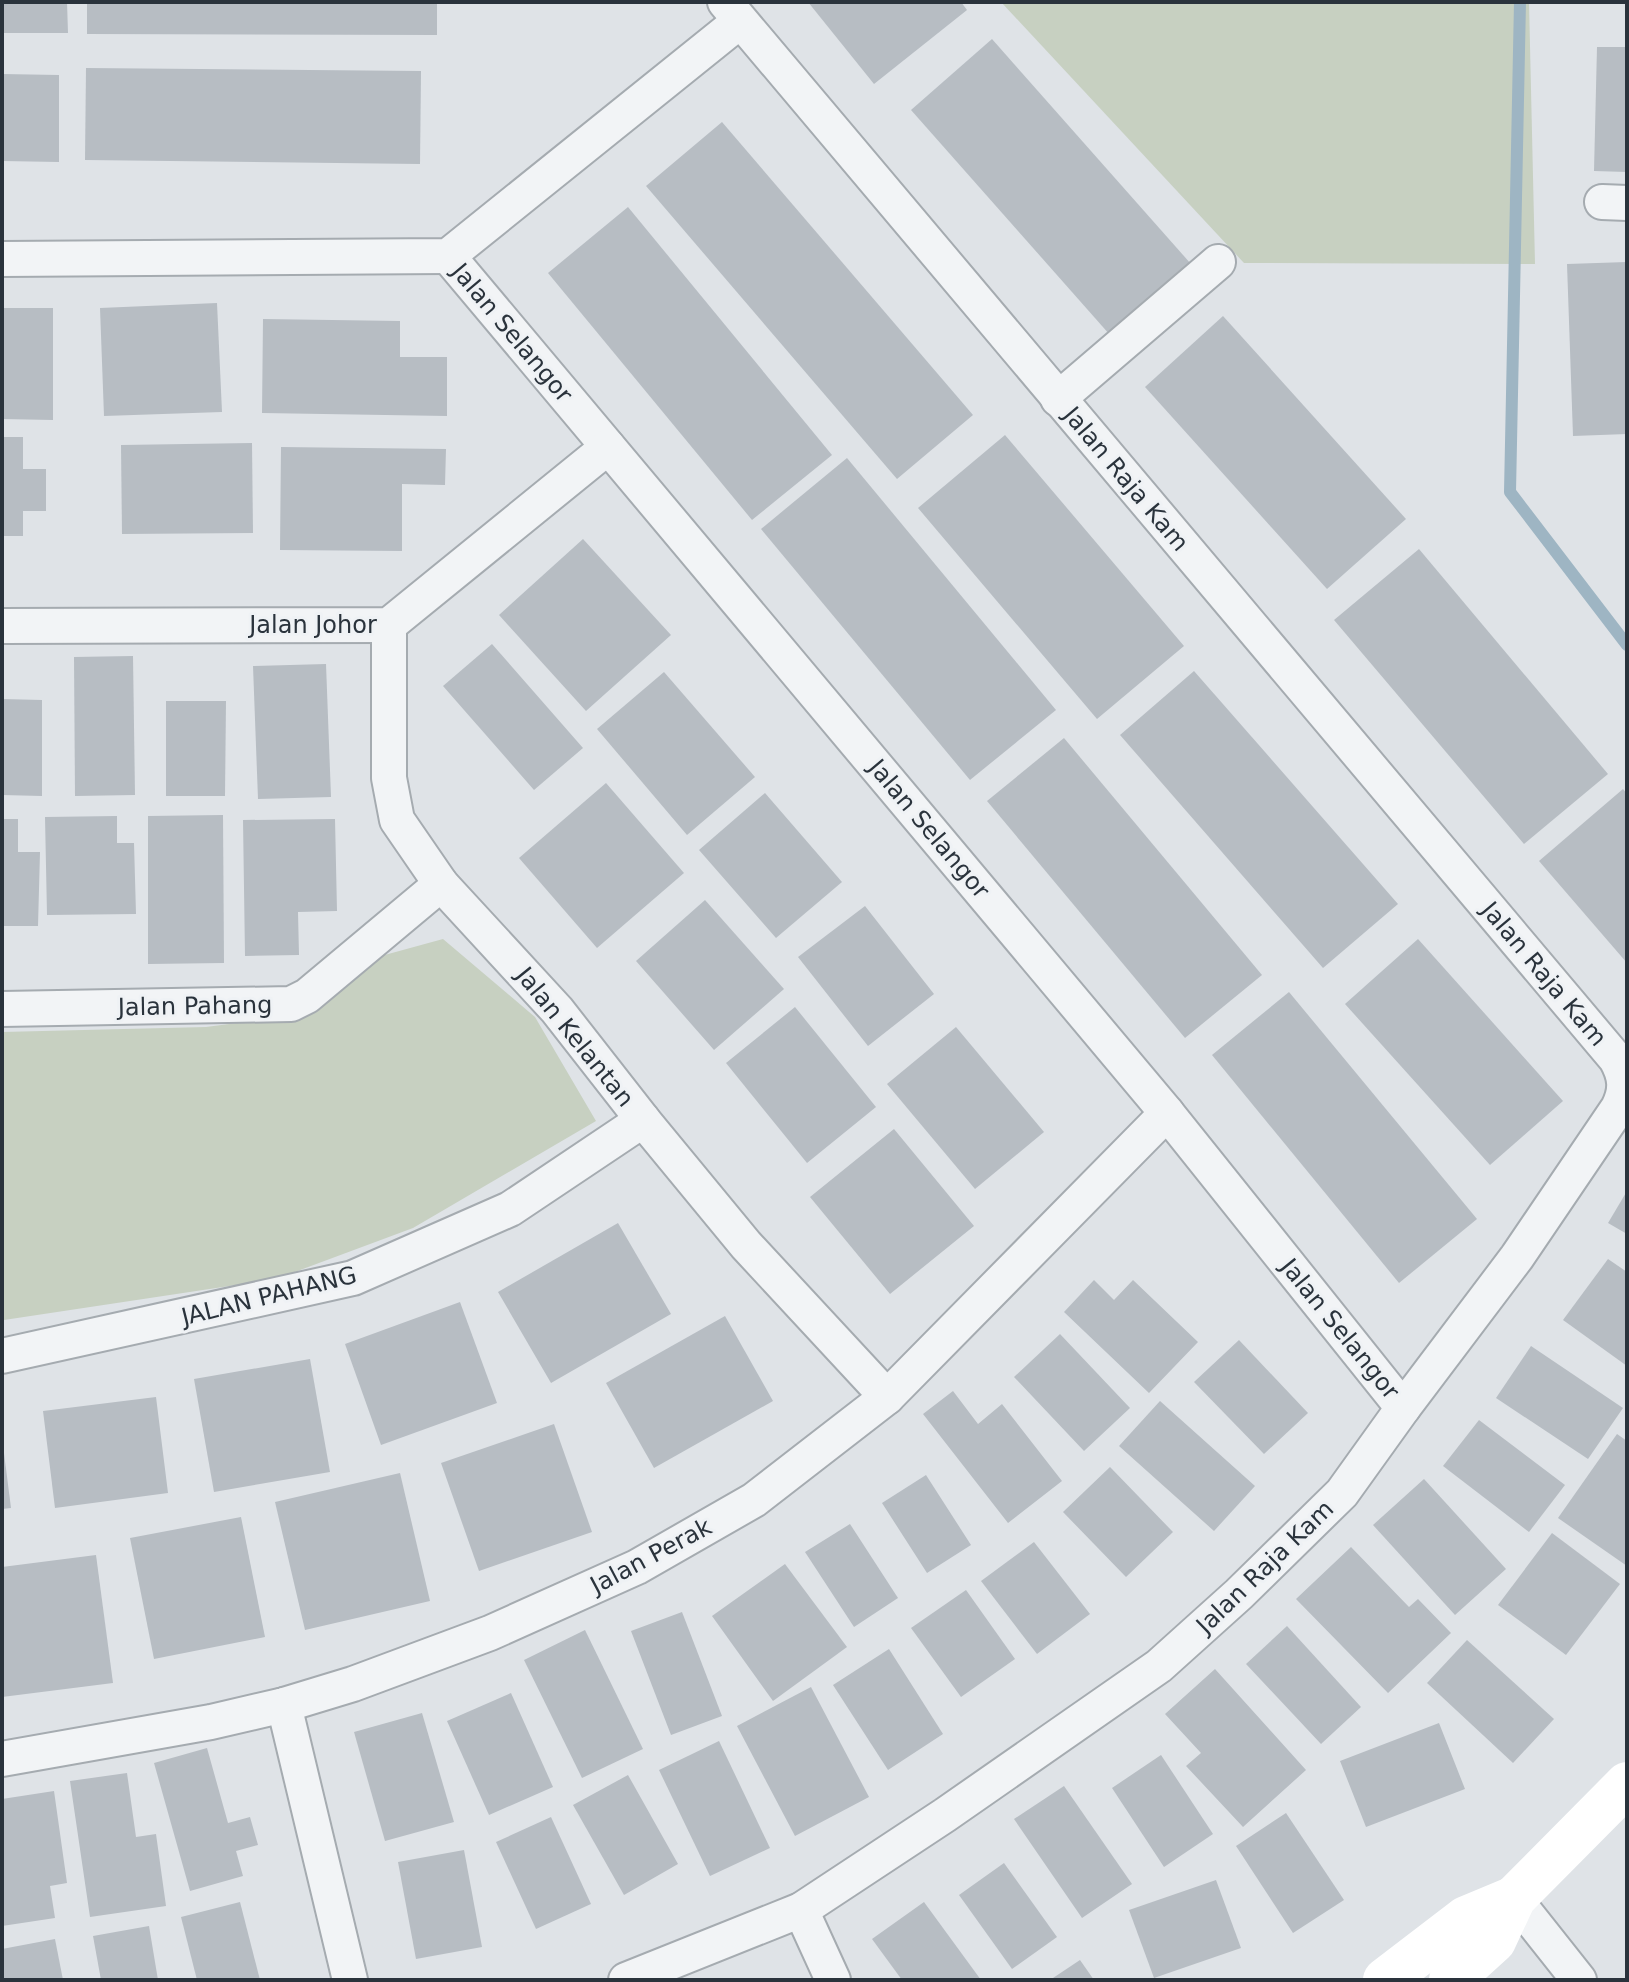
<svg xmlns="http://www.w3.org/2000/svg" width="1629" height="1982" viewBox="0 0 1629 1982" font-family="'DejaVu Sans',sans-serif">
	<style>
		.green { fill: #c7d0c1 }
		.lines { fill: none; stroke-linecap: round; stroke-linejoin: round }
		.stream { stroke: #9eb5c3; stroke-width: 12 }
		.building { fill: #b7bdc3 }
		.street-casing { stroke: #a5abb0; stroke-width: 38 }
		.street { stroke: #f2f4f6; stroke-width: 34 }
		.secondary { stroke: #fff; stroke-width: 44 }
		.labels { text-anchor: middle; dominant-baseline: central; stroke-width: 6; stroke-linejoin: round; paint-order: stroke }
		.street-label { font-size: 24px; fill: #2a333c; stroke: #eff2f5 }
	</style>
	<rect width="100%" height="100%" fill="#dfe3e7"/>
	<g class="green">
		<polygon points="1001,2 1529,2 1535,264 1244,263"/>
		<polygon points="443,939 535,1017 596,1121 413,1228 276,1279 4,1320 2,1032 206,1027 315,1013 381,956"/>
	</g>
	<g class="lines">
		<polyline class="stream" points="1520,2 1510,492 1627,645"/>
	</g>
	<g class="building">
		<polygon points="2,2 67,2 68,33 2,33"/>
		<polygon points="87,2 437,2 437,35 87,34"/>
		<polygon points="808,2 961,2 967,10 874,84"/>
		<polygon points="992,39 1191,264 1110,335 911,110"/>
		<polygon points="1597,47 1627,47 1627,172 1594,171"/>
		<polygon points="86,68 421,71 420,164 85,160"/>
		<polygon points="2,74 59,75 59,162 2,161"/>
		<polygon points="722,122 973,415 897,479 646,186"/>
		<polygon points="628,207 832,455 752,520 548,273"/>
		<polygon points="1627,262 1627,434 1573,436 1567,264"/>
		<polygon points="217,303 222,412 104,416 100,308"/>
		<polygon points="2,308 53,308 53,420 2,419"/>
		<polygon points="1223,316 1406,519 1327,589 1145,387"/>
		<polygon points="263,319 400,321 400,357 447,357 447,416 262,413"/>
		<polygon points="1005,435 1184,646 1097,719 918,508"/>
		<polygon points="2,437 23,437 23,469 46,469 46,511 23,511 23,536 2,536"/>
		<polygon points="252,443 253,533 122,534 121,445"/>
		<polygon points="281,447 446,449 445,485 402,484 402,551 280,550"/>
		<polygon points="847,458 1056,710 970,780 761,529"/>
		<polygon points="583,539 671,635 586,711 499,615"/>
		<polygon points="1419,549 1608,774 1524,844 1334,620"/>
		<polygon points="492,644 583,748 534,790 443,686"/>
		<polygon points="133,656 135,795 75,796 74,657"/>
		<polygon points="326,664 331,797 258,799 253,666"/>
		<polygon points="1194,671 1398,904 1323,968 1120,735"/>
		<polygon points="664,672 755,777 687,835 597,729"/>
		<polygon points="2,699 42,700 42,796 2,795"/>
		<polygon points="166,701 226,701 225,796 166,796"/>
		<polygon points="1064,738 1262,975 1185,1038 987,801"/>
		<polygon points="606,783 684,873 597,948 519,858"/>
		<polygon points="1623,789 1627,794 1627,963 1539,861"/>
		<polygon points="765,793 842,882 776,938 699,850"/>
		<polygon points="223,815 224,963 148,964 148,816"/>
		<polygon points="117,816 117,843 134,843 136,914 47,915 45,817"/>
		<polygon points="2,819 18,819 18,852 40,852 38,926 2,926"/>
		<polygon points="335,819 337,911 298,912 299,955 245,956 243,820"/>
		<polygon points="705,900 784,989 714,1050 636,961"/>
		<polygon points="865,906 934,994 868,1046 798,957"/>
		<polygon points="1418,939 1563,1101 1490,1165 1345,1004"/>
		<polygon points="1289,992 1477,1219 1399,1283 1212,1055"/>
		<polygon points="795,1007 876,1107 807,1163 726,1063"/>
		<polygon points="956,1027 1044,1132 975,1189 887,1084"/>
		<polygon points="894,1129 974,1226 890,1294 810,1197"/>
		<polygon points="1627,1191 1627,1234 1608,1223"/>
		<polygon points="618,1223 671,1314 551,1383 498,1292"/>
		<polygon points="1608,1259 1627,1272 1627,1366 1563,1320"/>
		<polygon points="1094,1280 1114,1300 1133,1280 1198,1342 1149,1393 1064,1312"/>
		<polygon points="460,1302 497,1403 381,1445 345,1344"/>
		<polygon points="725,1316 773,1401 654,1468 606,1383"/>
		<polygon points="1060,1334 1130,1408 1084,1451 1014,1377"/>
		<polygon points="1239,1340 1308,1413 1264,1454 1194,1382"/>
		<polygon points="1531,1346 1623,1408 1588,1459 1496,1398"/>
		<polygon points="310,1359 330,1472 214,1492 194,1379"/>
		<polygon points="953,1391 978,1424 1002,1404 1062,1481 1008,1523 923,1414"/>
		<polygon points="156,1397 168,1493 55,1508 43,1411"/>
		<polygon points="1160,1401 1255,1486 1214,1531 1119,1446"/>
		<polygon points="1479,1420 1565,1485 1529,1532 1443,1466"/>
		<polygon points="554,1424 592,1532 479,1571 441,1463"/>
		<polygon points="1617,1434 1627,1441 1627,1566 1558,1518"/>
		<polygon points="4,1453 11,1508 2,1509 2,1454"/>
		<polygon points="1110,1467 1173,1532 1126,1577 1063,1512"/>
		<polygon points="400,1473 430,1601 305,1630 275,1502"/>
		<polygon points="926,1475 971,1545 927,1573 882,1503"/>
		<polygon points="1424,1479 1506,1569 1455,1615 1373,1525"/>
		<polygon points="241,1517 265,1637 154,1659 130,1538"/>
		<polygon points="850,1524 898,1598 854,1627 805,1552"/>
		<polygon points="1552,1533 1620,1584 1566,1655 1498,1605"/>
		<polygon points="1034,1542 1090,1614 1037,1654 981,1581"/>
		<polygon points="1351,1547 1409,1607 1418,1599 1451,1633 1388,1693 1296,1599"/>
		<polygon points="96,1555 113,1683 2,1697 2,1567"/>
		<polygon points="785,1564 847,1647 773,1701 712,1616"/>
		<polygon points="966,1590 1015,1659 961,1697 911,1628"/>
		<polygon points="682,1612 722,1716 671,1735 631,1631"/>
		<polygon points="1287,1626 1361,1707 1321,1744 1246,1664"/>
		<polygon points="585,1630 643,1749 582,1778 524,1660"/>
		<polygon points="1467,1640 1554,1719 1513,1763 1427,1683"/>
		<polygon points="889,1649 943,1734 888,1770 833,1685"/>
		<polygon points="1215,1669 1306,1770 1243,1827 1186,1766 1201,1753 1165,1714"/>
		<polygon points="811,1687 869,1797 795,1836 737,1726"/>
		<polygon points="511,1693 553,1787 489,1815 447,1721"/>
		<polygon points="422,1713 454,1822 385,1841 354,1732"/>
		<polygon points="1439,1723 1465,1789 1366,1827 1340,1761"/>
		<polygon points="719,1741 770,1848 710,1876 659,1770"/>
		<polygon points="207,1748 228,1823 250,1817 258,1845 236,1851 243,1876 190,1891 154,1763"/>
		<polygon points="1161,1755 1213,1834 1164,1867 1112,1788"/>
		<polygon points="127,1773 136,1837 156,1834 166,1906 90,1917 70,1781"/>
		<polygon points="628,1775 678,1864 624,1895 573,1805"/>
		<polygon points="1064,1786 1132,1884 1082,1918 1014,1819"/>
		<polygon points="54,1791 67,1883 50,1886 55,1918 2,1926 2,1799"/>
		<polygon points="1286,1813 1344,1900 1293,1933 1236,1846"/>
		<polygon points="551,1817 591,1904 536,1929 496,1842"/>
		<polygon points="464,1850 482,1947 416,1959 398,1862"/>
		<polygon points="1004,1863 1057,1937 1012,1969 959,1895"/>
		<polygon points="1216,1880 1241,1948 1154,1978 1129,1910"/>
		<polygon points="240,1902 260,1980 197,1980 181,1917"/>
		<polygon points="924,1902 981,1980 902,1980 872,1939"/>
		<polygon points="149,1926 158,1980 101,1980 93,1936"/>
		<polygon points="55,1939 63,1980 4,1980 2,1949"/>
		<polygon points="1080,1960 1094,1980 1050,1980"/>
	</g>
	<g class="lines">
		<defs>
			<g id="street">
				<polyline points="1602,202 1627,203"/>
				<polyline points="448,256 1167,1113 1403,1408"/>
				<polyline points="2,259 448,256 740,21"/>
				<polyline points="1058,399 1218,262"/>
				<polyline points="389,625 389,778 397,820 441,884 557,1010 643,1120 746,1245 887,1397"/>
				<polyline points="2,626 389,625 608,447"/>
				<polyline points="2,1009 291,1004 307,996 441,884"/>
				<polyline points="2,1356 353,1278 510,1209 643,1120"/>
				<polyline points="284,1705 350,1980"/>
				<polyline points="2,1759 211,1722 284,1705 353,1684 490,1633 637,1567 754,1500 887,1397 1167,1113"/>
				<polyline points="1514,1898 1579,1980"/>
				<polyline points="801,1910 833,1980"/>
				<path d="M626 1980 801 1910 945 1815 1159 1666 1239 1594 1342 1493 1403 1408 1517 1257 1618 1108C1627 1090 1626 1077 1616 1059L725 2"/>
			</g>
		</defs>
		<use href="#street" class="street-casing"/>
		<use href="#street" class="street"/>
		<g class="secondary">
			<polyline points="1385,1980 1466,1918 1514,1898"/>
			<polyline points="1451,1980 1494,1941 1514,1898 1627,1784"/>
		</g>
	</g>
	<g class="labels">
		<g class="street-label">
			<text transform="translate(512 333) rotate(50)">Jalan Selangor</text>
			<text transform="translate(1126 479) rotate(50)">Jalan Raja Kam</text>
			<text x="313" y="625">Jalan Johor</text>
			<text transform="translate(929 829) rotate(50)">Jalan Selangor</text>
			<text transform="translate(1544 974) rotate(50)">Jalan Raja Kam</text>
			<text transform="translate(195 1006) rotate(-1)">Jalan Pahang</text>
			<text transform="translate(575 1037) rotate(51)">Jalan Kelantan</text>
			<text transform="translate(269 1296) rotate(-14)">JALAN PAHANG</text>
			<text transform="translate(1340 1329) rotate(51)">Jalan Selangor</text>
			<text transform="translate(651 1556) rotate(-28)">Jalan Perak</text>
			<text transform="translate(1265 1567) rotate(-44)">Jalan Raja Kam</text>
		</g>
	</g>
	<rect width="1629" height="1982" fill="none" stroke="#2a333c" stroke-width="8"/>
</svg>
